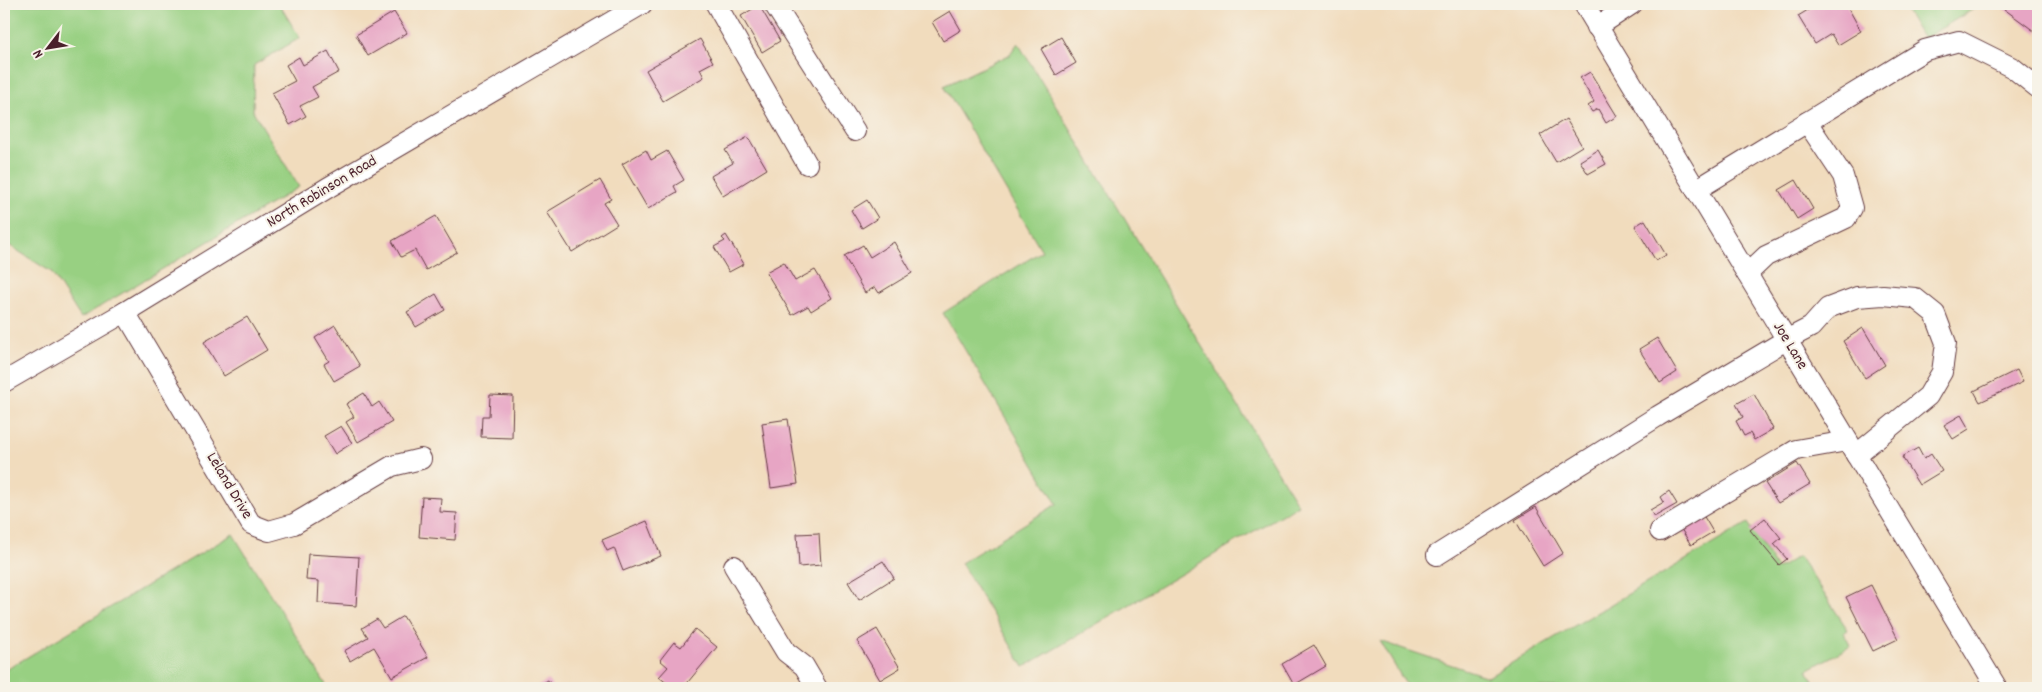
<svg xmlns="http://www.w3.org/2000/svg" width="2042" height="692" viewBox="0 0 2042 692" font-family="Dekko,sans-serif">
	<style>
		.green { fill: #98d082; stroke: #717856 }
		.building { fill: #e7a5c4 }
		.lines { fill: none; stroke-linecap: round; stroke-linejoin: round }
		.minor-casing { stroke: #633b41; stroke-width: 22 }
		.minor { stroke: #fff; stroke-width: 20 }
		.labels { text-anchor: middle; dominant-baseline: central; stroke-width: 4; stroke-linejoin: round; paint-order: stroke }
		.street-label { font-size: 16px; fill: #4a1f2b; stroke: #f7f3e8 }
	</style>
	<rect width="100%" height="100%" fill="#f7f3e8"/>
	<filter id="ink" filterUnits="userSpaceOnUse"><feTurbulence type="fractalNoise" baseFrequency=".02" numOctaves="2"/><feDisplacementMap in="SourceGraphic" scale="10" xChannelSelector="R" yChannelSelector="G"/><feConvolveMatrix kernelMatrix="1 2 1 2 8 2 1 2 1" color-interpolation-filters="sRGB"/></filter>
	<filter id="wash" filterUnits="userSpaceOnUse"><feTurbulence type="fractalNoise" baseFrequency=".0096" numOctaves="4" result="noise"/><feDisplacementMap in="SourceGraphic" scale="20" xChannelSelector="R" yChannelSelector="G"/><feGaussianBlur stdDeviation="1.12" result="paint"/><feColorMatrix in="noise" values="0 0 0 0 0 0 0 0 0 0 0 0 0 0 0 0 0 1.4 0 .05"/><feComposite in="paint" operator="in"/></filter>
	<g filter="url(#wash)">
		<rect width="100%" height="100%" fill="#f1dcbd"/>
		<g class="green">
			<polygon points="4,4 279,4 300,38 254,65 253,111 299,187 81,318 51,272 4,242"/>
			<polygon points="1902,4 1982,4 1923,39"/>
			<polygon points="1018,43 1298,505 1024,667 961,563 1057,504 943,313 1042,251 944,86 1009,55"/>
			<polygon points="1748,523 1777,569 1799,556 1848,630 1843,633 1851,646 1807,670 1817,688 1408,688 1380,641 1488,677"/>
			<polygon points="233,534 328,688 4,688 4,671"/>
		</g>
		<g id="blocks">
			<g class="building">
				<polygon points="1818,4 1846,4 1861,31 1838,45 1831,34 1815,44 1798,16"/>
				<polygon points="2002,4 2038,4 2038,34 2000,6"/>
				<polygon points="759,5 780,41 762,52 741,16"/>
				<polygon points="950,11 961,30 943,41 932,22"/>
				<polygon points="394,12 407,33 368,56 356,35"/>
				<polygon points="1061,37 1076,63 1056,75 1041,49"/>
				<polygon points="700,39 713,62 700,69 704,77 663,101 646,70"/>
				<polygon points="328,51 339,72 312,87 318,97 300,106 306,116 290,125 272,93 295,81 286,65 299,57 303,65"/>
				<polygon points="1590,72 1617,116 1606,123 1598,109 1592,112 1588,106 1594,102 1580,78"/>
				<polygon points="1566,119 1582,146 1556,162 1540,135"/>
				<polygon points="748,137 767,169 723,196 711,176 733,163 725,150"/>
				<polygon points="646,150 651,160 667,151 684,180 674,186 677,192 648,209 622,164"/>
				<polygon points="1598,150 1606,164 1588,174 1580,161"/>
				<polygon points="600,180 611,199 604,203 617,224 572,252 547,212"/>
				<polygon points="1796,180 1813,209 1797,219 1779,190"/>
				<polygon points="867,200 878,218 862,228 851,210"/>
				<polygon points="436,216 457,252 426,270 415,250 401,257 392,241"/>
				<polygon points="1645,220 1666,255 1656,261 1635,226"/>
				<polygon points="726,235 744,264 729,272 714,247 725,241 722,238"/>
				<polygon points="894,242 912,273 879,293 875,287 865,293 844,256 863,245 870,257"/>
				<polygon points="784,262 795,281 815,270 832,298 811,311 808,306 792,315 766,272"/>
				<polygon points="436,294 445,310 416,327 407,312"/>
				<polygon points="247,317 267,350 224,376 204,342"/>
				<polygon points="335,325 360,366 334,381 324,364 329,361 315,338"/>
				<polygon points="1863,328 1885,365 1865,378 1843,341"/>
				<polygon points="1657,338 1677,372 1660,383 1639,349"/>
				<polygon points="2017,370 2023,382 1980,402 1974,391"/>
				<polygon points="364,393 372,407 379,402 392,422 358,442 346,422 354,417 346,404"/>
				<polygon points="1754,394 1773,429 1754,440 1750,433 1744,436 1736,421 1743,417 1736,404"/>
				<polygon points="490,395 513,396 512,438 481,437 482,416 489,416"/>
				<polygon points="1961,415 1969,429 1953,439 1944,425"/>
				<polygon points="788,419 798,484 771,488 762,423"/>
				<polygon points="341,426 352,443 335,454 324,436"/>
				<polygon points="1918,448 1924,459 1931,454 1942,471 1919,485 1902,457"/>
				<polygon points="1797,463 1810,484 1778,503 1765,483"/>
				<polygon points="1669,491 1677,504 1654,517 1650,510 1664,502 1661,497"/>
				<polygon points="422,497 441,498 440,512 457,513 455,540 419,537"/>
				<polygon points="1536,507 1563,553 1543,566 1515,520"/>
				<polygon points="1703,515 1713,532 1691,545 1681,529"/>
				<polygon points="1765,518 1781,538 1774,544 1787,559 1779,565 1750,530"/>
				<polygon points="647,521 661,556 623,571 614,548 607,551 602,540"/>
				<polygon points="819,533 821,565 799,567 797,534"/>
				<polygon points="308,554 359,557 356,606 318,603 319,581 306,580"/>
				<polygon points="883,561 894,578 859,600 848,582"/>
				<polygon points="1871,585 1898,639 1873,651 1846,597"/>
				<polygon points="403,616 428,657 392,677 374,647 350,661 344,651 368,637 362,628 377,619 383,628"/>
				<polygon points="695,629 717,647 683,688 673,688 659,677 668,667 660,660 674,642 681,647"/>
				<polygon points="877,629 900,668 880,680 857,641"/>
				<polygon points="1314,645 1326,666 1294,685 1282,664"/>
				<polygon points="548,680 553,688 535,688"/>
			</g>
		</g>
	</g>
	<g filter="url(#ink)">
		<use href="#blocks" fill-opacity="0" stroke="#633b41" stroke-width="1"/>
		<g class="lines">
			<defs>
				<g id="minor">
					<polyline points="716,4 807,164"/>
					<polyline points="774,4 855,131"/>
					<polyline points="1584,4 1997,688"/>
					<polyline points="1597,27 1632,4"/>
					<polyline points="1696,190 1925,50 1959,41 2013,68 2038,88"/>
					<polyline points="1747,274 1766,256 1846,218 1852,208 1843,176 1807,122"/>
					<polyline points="125,312 251,524 269,531 294,524 392,466 421,459"/>
					<polyline points="4,382 125,312 329,187 642,4"/>
					<polyline points="1660,531 1796,450 1847,441"/>
					<polyline points="1437,555 1658,416 1786,340 1811,327 1828,308 1857,297 1883,295 1915,298 1935,314 1946,343 1942,372 1928,396 1856,455"/>
					<polyline points="734,566 786,652 804,666 817,688"/>
				</g>
			</defs>
			<use href="#minor" class="minor-casing"/>
			<use href="#minor" class="minor"/>
		</g>
	</g>
	<g class="labels">
		<g class="street-label">
			<text transform="translate(322 192) rotate(-31)">North Robinson Road</text>
			<text transform="translate(1790 346) rotate(59)">Joe Lane</text>
			<text transform="translate(229 486) rotate(59)">Leland Drive</text>
		</g>
	</g>
	<rect width="2042" height="692" fill="none" stroke="#f7f3e8" stroke-width="20"/>
	<g transform="translate(48 48) rotate(239)" stroke="#f7f3e8" stroke-width="4" paint-order="stroke">
	<path d="M0-4L9 19L0 12L-9 19Z" fill="#4a1f2b"/>
	<text y="-8" font-size="14" font-weight="bold" text-anchor="middle" fill="#4a1f2b">N</text>
	</g>
</svg>
